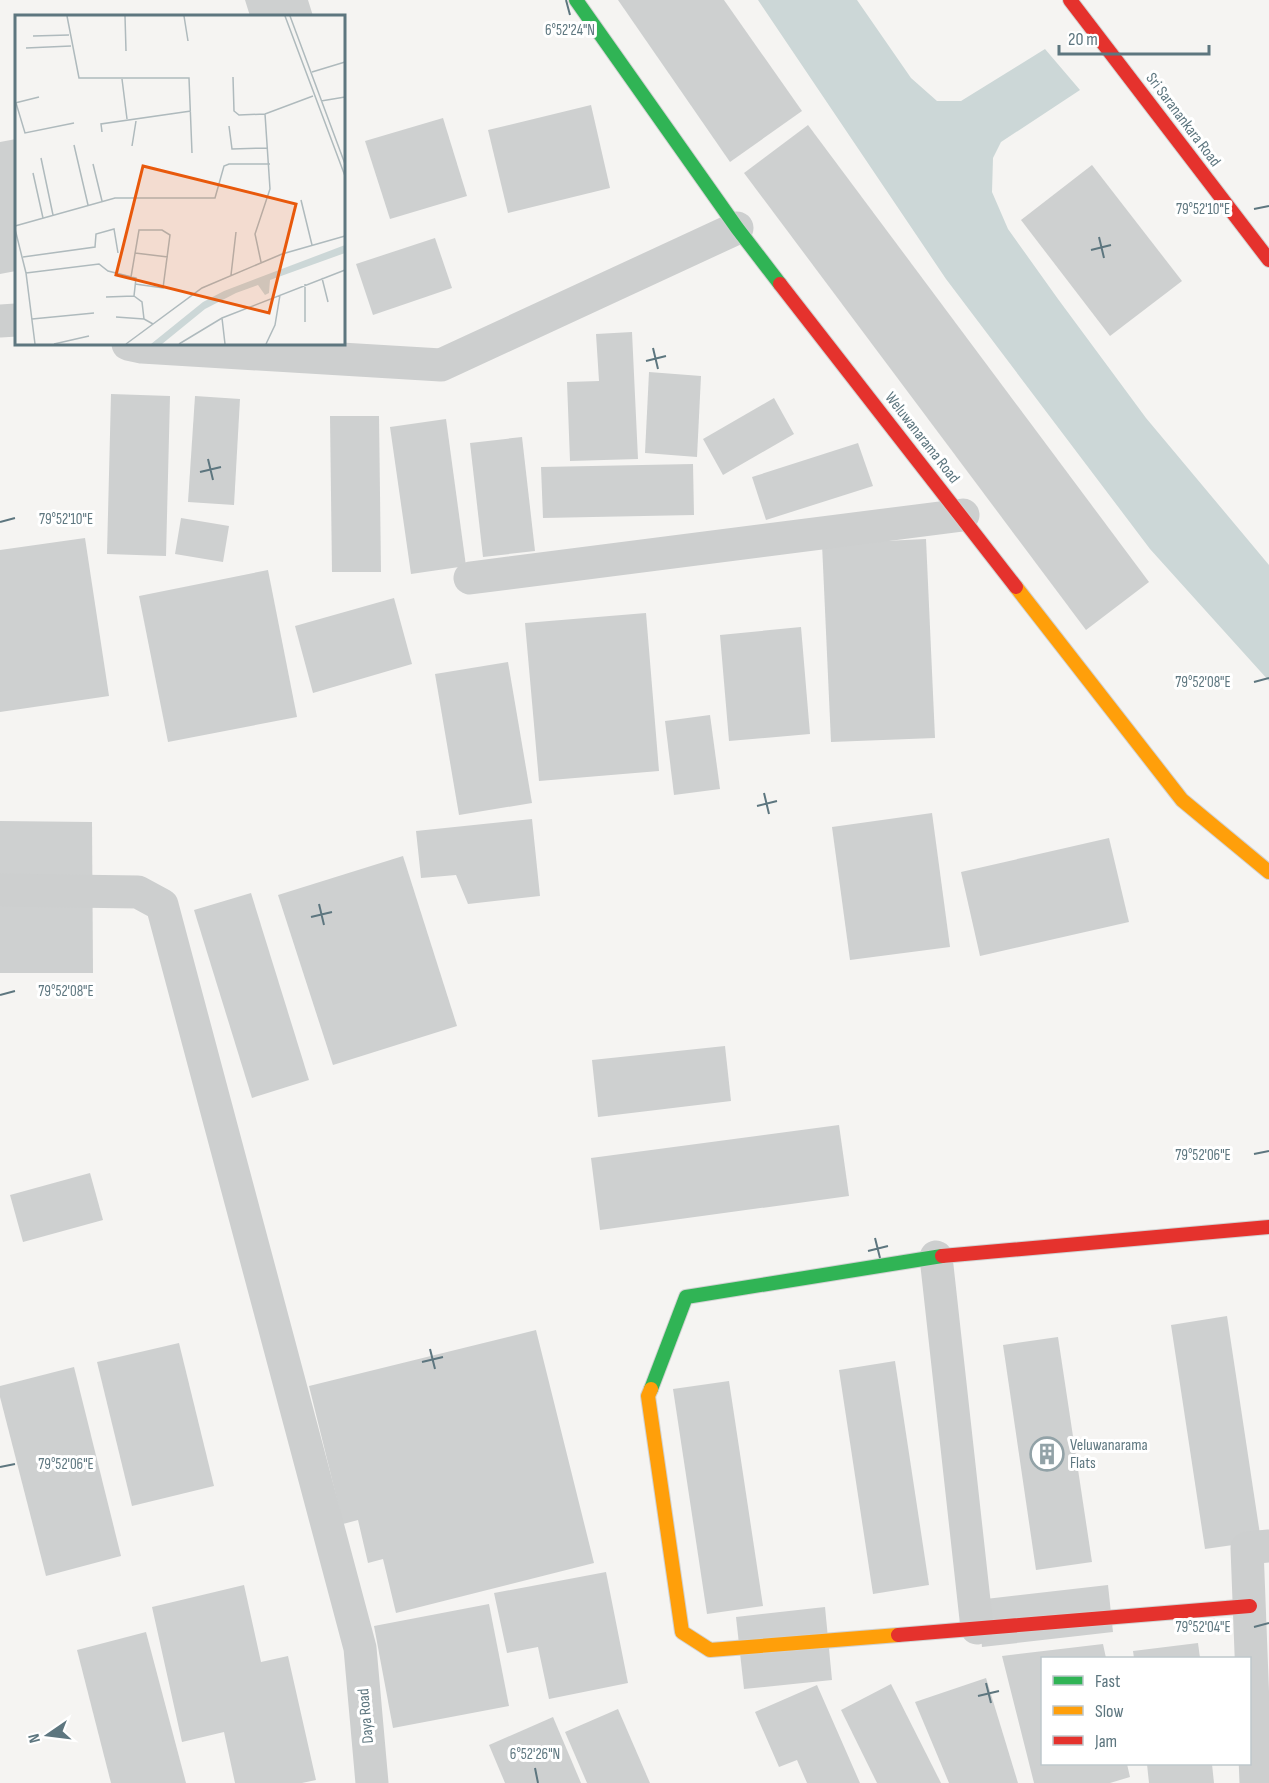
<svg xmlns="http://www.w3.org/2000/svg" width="1269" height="1783" viewBox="0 0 1269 1783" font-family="'Sofia Sans Condensed',sans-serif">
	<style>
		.water { fill: #ccd7d7 }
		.building { fill: #ced0d0 }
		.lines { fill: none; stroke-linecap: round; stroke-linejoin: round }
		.fast-casing { stroke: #d1d2d2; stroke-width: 16 }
		.slow-casing { stroke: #d1d2d2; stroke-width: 16 }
		.jam-casing { stroke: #d1d2d2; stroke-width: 16 }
		.street { stroke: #cdcfcf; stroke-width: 33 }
		.fast { stroke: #30b455; stroke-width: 14 }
		.slow { stroke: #ff9f0a; stroke-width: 14 }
		.jam { stroke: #e5322d; stroke-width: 14 }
		.ticks { fill: none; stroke: #5d767f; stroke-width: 2 }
		.labels { text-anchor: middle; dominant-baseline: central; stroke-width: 6; stroke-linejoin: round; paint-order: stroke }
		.street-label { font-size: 16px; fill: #5d767f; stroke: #fff }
		.poi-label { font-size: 16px; fill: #5d767f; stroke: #fff; text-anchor: start }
		.inset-road { fill: none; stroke: #afbabd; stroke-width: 1.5 }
		.view { fill: #e8590c; fill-opacity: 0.15; stroke: #e8590c; stroke-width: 3 }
		.inset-edge { fill: none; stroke: #5d767f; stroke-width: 3 }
		.ticks-label { font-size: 15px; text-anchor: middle; fill: #5d767f; stroke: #fff; stroke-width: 6; stroke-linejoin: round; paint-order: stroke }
	</style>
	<rect width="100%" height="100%" fill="#f5f4f2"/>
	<polygon class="water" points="758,0 857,0 911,78 937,101 961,101 1045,49 1080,90 1001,142 993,158 992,192 1008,229 1058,299 1146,418 1269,565 1269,681 1150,549 946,279"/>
	<g class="building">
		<polygon points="245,0 308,0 313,16 250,16"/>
		<polygon points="618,0 724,0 802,111 730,162"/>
		<polygon points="591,105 610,188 508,213 488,130"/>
		<polygon points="443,118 467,196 390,219 365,141"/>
		<polygon points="808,125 1149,582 1086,630 744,173"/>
		<polygon points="16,139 16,271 0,274 0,142"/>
		<polygon points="1092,165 1182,281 1110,336 1021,220"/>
		<polygon points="435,238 452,288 373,315 356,264"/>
		<polygon points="632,332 638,459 570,461 567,382 599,381 596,334"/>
		<polygon points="649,372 701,376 697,457 645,453"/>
		<polygon points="111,394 170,396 166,556 107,554"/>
		<polygon points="195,396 240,399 234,505 188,502"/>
		<polygon points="774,398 794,434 723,475 703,439"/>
		<polygon points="330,416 379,416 381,572 332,572"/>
		<polygon points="446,419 466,566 411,574 390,427"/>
		<polygon points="522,437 535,551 483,557 470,443"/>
		<polygon points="858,443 873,486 766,520 752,477"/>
		<polygon points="693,464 694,515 543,518 541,467"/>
		<polygon points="181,518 229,526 223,562 175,554"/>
		<polygon points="85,538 109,696 0,712 0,550"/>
		<polygon points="926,539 935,738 831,742 822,544"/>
		<polygon points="268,570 297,717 168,742 139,596"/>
		<polygon points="394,598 412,664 313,693 295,626"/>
		<polygon points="646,613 659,771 539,781 525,623"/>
		<polygon points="801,627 810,734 729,741 720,635"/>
		<polygon points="508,662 532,803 459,815 435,674"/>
		<polygon points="710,715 720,789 674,795 665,721"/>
		<polygon points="932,813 950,947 850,960 832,827"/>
		<polygon points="532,819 540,896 468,904 456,875 421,878 416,831"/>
		<polygon points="0,821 92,822 93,973 0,973"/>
		<polygon points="1109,838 1129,922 980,956 961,872"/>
		<polygon points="403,856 457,1026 333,1065 278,895"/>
		<polygon points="251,893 309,1080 252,1098 194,910"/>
		<polygon points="725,1046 731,1101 598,1117 592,1060"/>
		<polygon points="839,1125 849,1196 600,1230 591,1158"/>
		<polygon points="90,1173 103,1220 23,1242 10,1195"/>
		<polygon points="1227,1316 1261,1541 1205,1549 1171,1325"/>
		<polygon points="536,1330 594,1563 396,1613 383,1559 368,1563 358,1520 343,1524 309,1386"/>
		<polygon points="1058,1337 1092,1562 1036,1570 1003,1345"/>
		<polygon points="179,1343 214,1486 132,1506 97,1362"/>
		<polygon points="895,1361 929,1585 873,1594 839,1370"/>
		<polygon points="74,1367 121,1556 46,1576 0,1397 0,1386"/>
		<polygon points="729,1381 763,1606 707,1614 673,1389"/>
		<polygon points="606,1572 628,1683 549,1699 538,1647 507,1653 494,1593"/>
		<polygon points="244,1585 261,1662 288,1656 316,1780 302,1783 235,1783 224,1732 182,1742 152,1607"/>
		<polygon points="1108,1585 1113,1632 982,1647 977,1600"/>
		<polygon points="489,1604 509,1706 393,1728 374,1626"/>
		<polygon points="825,1607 832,1680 744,1689 736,1617"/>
		<polygon points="146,1632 186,1783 111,1783 77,1650"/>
		<polygon points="1198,1643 1200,1658 1134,1658 1133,1651"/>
		<polygon points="1103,1644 1106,1658 1042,1658 1042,1764 1127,1764 1130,1777 1110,1783 1034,1783 1002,1656"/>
		<polygon points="986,1678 1018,1783 949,1783 915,1702"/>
		<polygon points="891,1684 941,1783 877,1783 841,1710"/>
		<polygon points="817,1685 860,1783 807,1783 797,1760 779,1767 755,1712"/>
		<polygon points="618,1709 650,1783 587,1783 565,1732"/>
		<polygon points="553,1717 581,1783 505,1783 489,1745"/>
		<polygon points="1147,1764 1212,1764 1214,1783 1149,1783"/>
	</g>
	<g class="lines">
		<defs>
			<g id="fast">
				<polyline points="576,0 737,228 780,284"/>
				<polyline points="651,1389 686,1297 942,1256"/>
			</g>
			<g id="slow">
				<polyline points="1016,587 1182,800 1269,872"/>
				<polyline points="651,1389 648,1396 682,1632 710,1650 898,1635"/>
			</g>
			<g id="jam">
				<polyline points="1070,0 1269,260"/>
				<polyline points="780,284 1016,587"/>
				<polyline points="942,1256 1269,1227"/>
				<polyline points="898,1635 1250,1606"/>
			</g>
		</defs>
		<use href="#fast" class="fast-casing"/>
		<use href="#slow" class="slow-casing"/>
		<use href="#jam" class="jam-casing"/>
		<g class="street">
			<polyline points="0,321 16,320"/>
			<polyline points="128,344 142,347 441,365 737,228"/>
			<polyline points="470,578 963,515"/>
			<polyline points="0,890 138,892 162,905 360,1648 372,1783"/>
			<polyline points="936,1257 977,1628"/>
			<polyline points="1256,1783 1247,1548 1269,1546"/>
		</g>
		<use href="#fast" class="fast"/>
		<use href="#slow" class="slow"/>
		<use href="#jam" class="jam"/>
	</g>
	<path class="ticks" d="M566 0 570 15M1254 209 1269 206M1099 237 1104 258M1091 250 1111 245M653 348 658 369M646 361 666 356M208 459 213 480M200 472 221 467M0 522 15 518M1254 682 1269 678M764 793 769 814M757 806 777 801M319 904 324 925M311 917 332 912M0 995 15 991M1254 1154 1269 1151M875 1238 880 1258M868 1251 888 1246M430 1349 435 1369M422 1362 443 1357M0 1467 15 1464M1254 1627 1269 1623M986 1683 991 1703M978 1696 999 1691M535 1768 538 1783"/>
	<defs>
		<symbol id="building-ring" viewBox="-11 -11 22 22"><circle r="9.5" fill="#fff" stroke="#92a2a7" stroke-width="1.5"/><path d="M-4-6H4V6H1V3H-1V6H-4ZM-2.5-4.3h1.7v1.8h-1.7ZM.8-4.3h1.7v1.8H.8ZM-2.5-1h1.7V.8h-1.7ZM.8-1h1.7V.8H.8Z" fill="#92a2a7"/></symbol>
	</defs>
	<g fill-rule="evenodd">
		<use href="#building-ring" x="1028" y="1435" width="38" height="38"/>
	</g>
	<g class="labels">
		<g class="street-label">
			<text transform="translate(1183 120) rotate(53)">Sri Saranankara Road</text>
			<text transform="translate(922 438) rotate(52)">Weluwanarama Road</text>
			<text transform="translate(366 1716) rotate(-95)">Daya Road</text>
		</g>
		<g class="poi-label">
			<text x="1070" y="1445">Veluwanarama<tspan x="1070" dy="18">Flats</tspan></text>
		</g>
	</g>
	<g transform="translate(15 15)">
		<rect width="330" height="330" fill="#f5f4f2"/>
		<path d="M330 230V238L255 265 254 278 250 280 243 270 221 278 190 294 147 329H136L188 287 209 276Z" fill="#ccd7d7"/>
		<path class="inset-road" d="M52 1 64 63H174L177 138M110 1 111 36M169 1 173 26M270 1 330 161M275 1 330 149M18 21 54 20M11 33 56 31M297 57 330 47M218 62 219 96 224 100 250 99 298 81M107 64 112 104M306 86 330 82M0 88 24 82M1 88 10 118 59 108M214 111 217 134 252 133M87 117 86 109 176 96M59 130 73 190M117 131 121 106M26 143 38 200M78 149 87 186M18 158 28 203M286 185 297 230M0 211 100 183H200L209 151 214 149H255M0 214 11 258 20 329M120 238 153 242M8 242 80 232 81 219 99 214 103 238M246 247 240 219 255 174 250 99M11 258 84 249 93 256 121 263 119 281 127 287 129 304 138 309M216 260 221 217M116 262 124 215H147L155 220 148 273 120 269M307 263 313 287M290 269V307M91 282 119 281M101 302 129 304M207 303 210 329M17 304 79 298M39 329 74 321M111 329 187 273 267 239 330 221M164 329 207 303 330 255M251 329 260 310 265 280"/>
		<path class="view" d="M128 151 281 189 254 298 101 260Z"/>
		<rect width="330" height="330" class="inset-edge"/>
	</g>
	<g class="ticks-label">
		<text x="570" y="35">6°52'24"N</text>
		<text x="1203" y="214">79°52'10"E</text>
		<text x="66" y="524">79°52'10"E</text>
		<text x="1203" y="687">79°52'08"E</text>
		<text x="66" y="996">79°52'08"E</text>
		<text x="1203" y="1160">79°52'06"E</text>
		<text x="66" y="1469">79°52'06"E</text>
		<text x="1203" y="1632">79°52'04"E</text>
		<text x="535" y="1759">6°52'26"N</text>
	</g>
	<rect x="1041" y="1657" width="210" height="108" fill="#ffffff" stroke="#bec8cc" stroke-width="1.5"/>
	<rect x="1053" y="1676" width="30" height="9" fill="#30b455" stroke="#bec8cc" stroke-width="1.5"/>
	<text x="1095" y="1687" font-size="18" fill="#5d767f">Fast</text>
	<rect x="1053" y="1706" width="30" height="9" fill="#ff9f0a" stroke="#bec8cc" stroke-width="1.5"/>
	<text x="1095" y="1717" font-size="18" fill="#5d767f">Slow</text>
	<rect x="1053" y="1736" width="30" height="9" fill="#e5322d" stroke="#bec8cc" stroke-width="1.5"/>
	<text x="1095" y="1747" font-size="18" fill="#5d767f">Jam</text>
	<g transform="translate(48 1735) rotate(256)" stroke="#ffffff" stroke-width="4.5" paint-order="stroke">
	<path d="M0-4.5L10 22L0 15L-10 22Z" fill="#5d767f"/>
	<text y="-9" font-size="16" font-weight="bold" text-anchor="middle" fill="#5d767f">N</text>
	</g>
	<path d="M1059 45v9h150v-9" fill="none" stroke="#5d767f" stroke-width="3"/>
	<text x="1068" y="45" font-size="18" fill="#5d767f" stroke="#ffffff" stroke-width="4.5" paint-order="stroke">20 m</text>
</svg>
